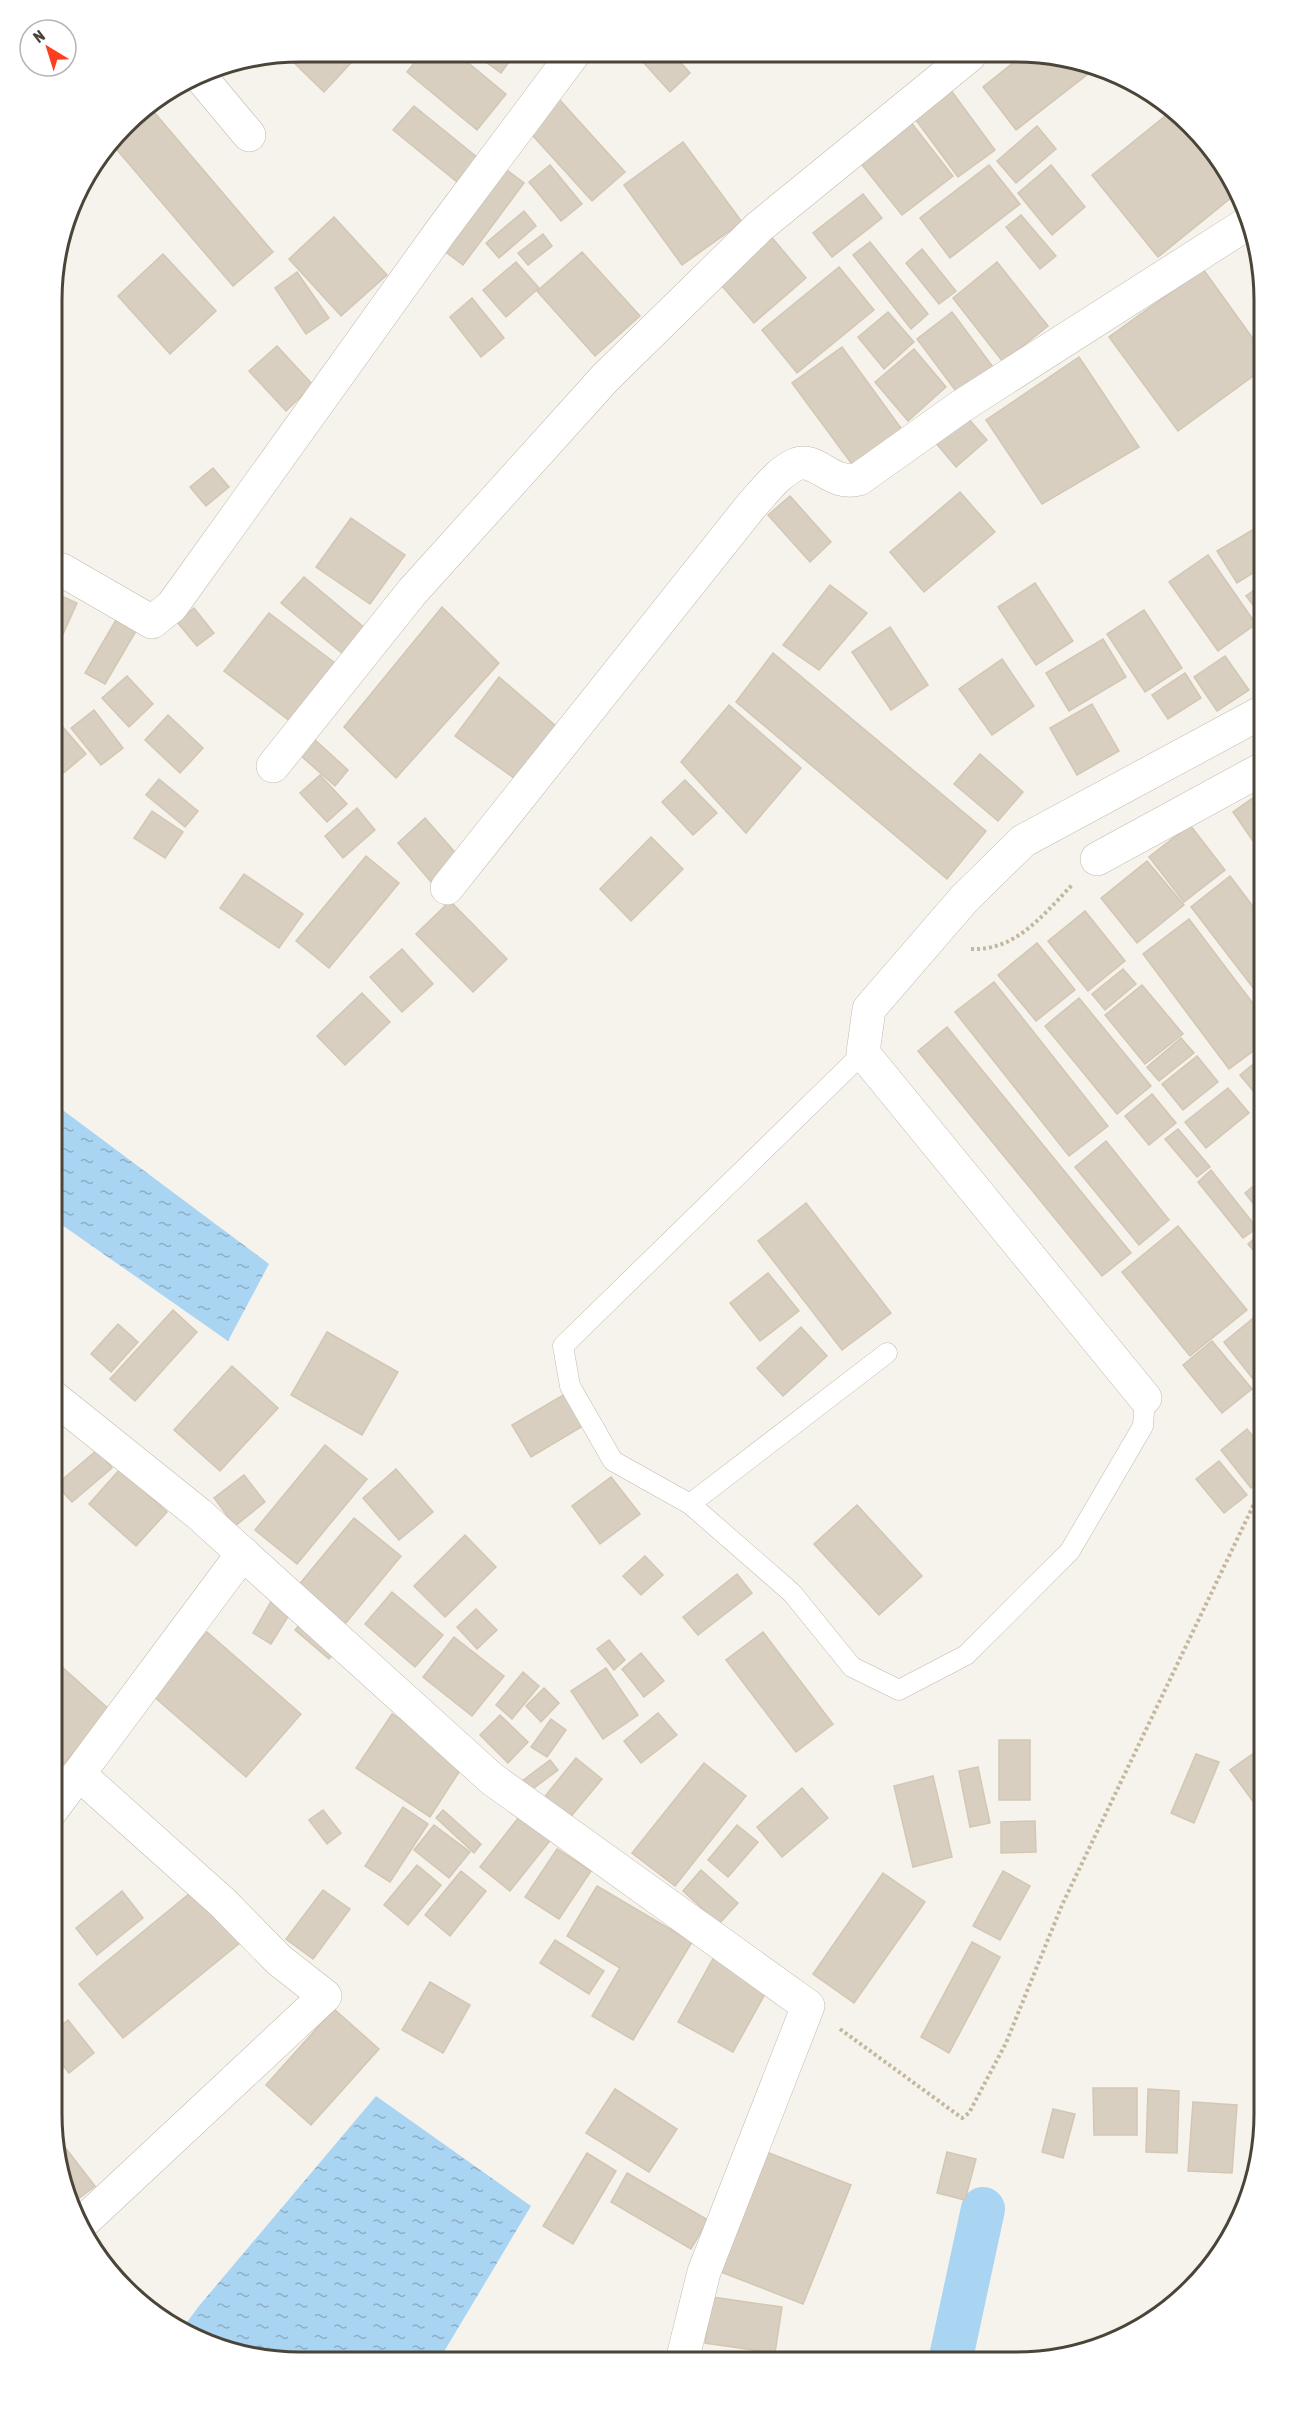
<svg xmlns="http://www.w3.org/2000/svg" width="1315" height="2413" viewBox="0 0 1315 2413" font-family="'Asap Condensed',sans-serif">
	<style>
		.water { fill: url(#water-ripples) }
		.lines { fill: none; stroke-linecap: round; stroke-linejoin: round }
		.canal { stroke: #a9d4f2; stroke-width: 44 }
		.building { fill: #d8cfc1; stroke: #d3c7b4; stroke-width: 1.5 }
		.lane-casing { stroke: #c2bbae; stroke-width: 21 }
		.street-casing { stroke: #c2bbae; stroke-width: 34 }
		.path { stroke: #c4b79f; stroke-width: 4; stroke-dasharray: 3 3; stroke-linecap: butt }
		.lane { stroke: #fff; stroke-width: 20 }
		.street { stroke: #fff; stroke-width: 33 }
		.rim { fill: none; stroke: #4b4439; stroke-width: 3 }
	</style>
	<defs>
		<pattern id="water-ripples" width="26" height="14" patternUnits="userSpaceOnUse" patternTransform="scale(1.5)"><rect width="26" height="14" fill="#a9d4f2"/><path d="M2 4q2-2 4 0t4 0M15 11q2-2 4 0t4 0" fill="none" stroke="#8caec5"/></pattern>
	</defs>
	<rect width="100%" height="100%" fill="#f6f3ec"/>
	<g class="water">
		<polygon points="52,1102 269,1264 228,1341 52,1218"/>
		<polygon points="376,2096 531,2206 439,2360 267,2360 204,2343 181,2330 199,2306"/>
	</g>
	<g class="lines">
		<polyline class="canal" points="950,2362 983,2209"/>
	</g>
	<g class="building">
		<polygon points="300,51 362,51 324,92 285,54"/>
		<polygon points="423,52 455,52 506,94 477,130 407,72"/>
		<polygon points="472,52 516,52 501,73"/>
		<polygon points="635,53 672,53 690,73 670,92"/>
		<polygon points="1023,55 1063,56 1097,67 1016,130 983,87"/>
		<polygon points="947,85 995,150 958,177 910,112"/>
		<polygon points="558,98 625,172 592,201 525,127"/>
		<polygon points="148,105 273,252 233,286 112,144 136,113"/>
		<polygon points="414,106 477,157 457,182 393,130"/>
		<polygon points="1174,109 1222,161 1237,193 1158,257 1092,175"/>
		<polygon points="906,116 953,176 902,215 855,156"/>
		<polygon points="1037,126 1056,149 1016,183 997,161"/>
		<polygon points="683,142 742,222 682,265 624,185"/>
		<polygon points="500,165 524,183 463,265 439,247"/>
		<polygon points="550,165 582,204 561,221 529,182"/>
		<polygon points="989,165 1020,204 950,258 920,218"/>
		<polygon points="1051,165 1085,207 1052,235 1018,193"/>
		<polygon points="863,194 882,218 832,257 813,233"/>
		<polygon points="524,211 536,226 499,258 486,243"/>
		<polygon points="1021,215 1056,256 1040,269 1006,227"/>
		<polygon points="334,217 387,275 341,316 289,259"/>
		<polygon points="543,234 552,246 528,265 518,253"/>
		<polygon points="769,234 806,278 754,323 716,279"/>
		<polygon points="870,242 928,314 911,329 853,255"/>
		<polygon points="922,249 956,291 939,304 906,263"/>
		<polygon points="582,252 640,316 595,356 537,291"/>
		<polygon points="163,254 216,311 170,354 118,296"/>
		<polygon points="516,262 539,288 506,317 483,290"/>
		<polygon points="997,262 1048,326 1003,362 953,298"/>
		<polygon points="839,267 874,310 797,373 762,330"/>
		<polygon points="1203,269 1264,354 1264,368 1178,431 1109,337"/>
		<polygon points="297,272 329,318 306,334 275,288"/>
		<polygon points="472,298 504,338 481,357 450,317"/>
		<polygon points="888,312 914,342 884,369 858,337"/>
		<polygon points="952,312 996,371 961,398 917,339"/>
		<polygon points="277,346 313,385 286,411 249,371"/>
		<polygon points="842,347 906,435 857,471 792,383"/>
		<polygon points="914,349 946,387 908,421 875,382"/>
		<polygon points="1079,357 1139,447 1042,504 986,420"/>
		<polygon points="967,417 987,440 956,467 936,443"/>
		<polygon points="213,468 229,487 206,506 190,487"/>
		<polygon points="960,492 995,532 924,592 890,552"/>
		<polygon points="790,496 831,542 810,562 768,515"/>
		<polygon points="351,518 405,555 370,604 316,567"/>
		<polygon points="1264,523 1264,566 1237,583 1217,551"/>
		<polygon points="1208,555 1256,624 1218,651 1169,582"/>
		<polygon points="304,577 371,633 349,659 281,603"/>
		<polygon points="1035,583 1073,641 1036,665 998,607"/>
		<polygon points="1264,583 1264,609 1259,613 1246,596"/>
		<polygon points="830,585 867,613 819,670 783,645"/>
		<polygon points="53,592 77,603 54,654 53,654"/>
		<polygon points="442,607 499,663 396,778 344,727"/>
		<polygon points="194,608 214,633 197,646 177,622"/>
		<polygon points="1144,610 1182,668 1145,692 1107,634"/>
		<polygon points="269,613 344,670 299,728 224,671"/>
		<polygon points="116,620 136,631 105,684 85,673"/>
		<polygon points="890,627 928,685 891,710 852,652"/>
		<polygon points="1103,639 1126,677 1069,711 1046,673"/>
		<polygon points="773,653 986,831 947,879 736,702"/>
		<polygon points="1225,656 1249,690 1217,711 1194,677"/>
		<polygon points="1002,659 1034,706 992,735 959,689"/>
		<polygon points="1185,673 1201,698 1168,719 1152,695"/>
		<polygon points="127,676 153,704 129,727 102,698"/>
		<polygon points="499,677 557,727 521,783 455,736"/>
		<polygon points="1092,704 1119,751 1077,775 1050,728"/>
		<polygon points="729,705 801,768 746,833 681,762"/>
		<polygon points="94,710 123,748 101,765 71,728"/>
		<polygon points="168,715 203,748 180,773 145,740"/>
		<polygon points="56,719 86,754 60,776 53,767 53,722"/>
		<polygon points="314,739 348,770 335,786 300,755"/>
		<polygon points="980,754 1023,792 998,821 954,784"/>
		<polygon points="320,775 347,804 327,822 300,793"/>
		<polygon points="159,779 198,811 185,827 146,795"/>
		<polygon points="685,780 717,813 693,835 662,802"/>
		<polygon points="1264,790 1264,857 1233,812"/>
		<polygon points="357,808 375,830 343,858 325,836"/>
		<polygon points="152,811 183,832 165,858 134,838"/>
		<polygon points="425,818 459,857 431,882 398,843"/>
		<polygon points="1190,825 1225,870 1184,902 1149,857"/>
		<polygon points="651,837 683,869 631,921 600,889"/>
		<polygon points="366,856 399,883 329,968 296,941"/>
		<polygon points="1147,861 1184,905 1137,943 1101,898"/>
		<polygon points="244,874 303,914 279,948 220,908"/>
		<polygon points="1230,876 1264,921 1264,1002 1191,907"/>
		<polygon points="450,901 507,959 473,992 416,934"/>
		<polygon points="1085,911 1125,961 1088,991 1048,941"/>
		<polygon points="1189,919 1264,1018 1264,1043 1229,1069 1143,954"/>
		<polygon points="1037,943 1075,990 1036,1021 998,975"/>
		<polygon points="402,949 433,984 402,1012 370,977"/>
		<polygon points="1123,969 1136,984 1105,1010 1092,994"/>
		<polygon points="994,982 1108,1126 1069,1156 955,1012"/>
		<polygon points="1142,985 1183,1034 1145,1064 1105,1015"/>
		<polygon points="362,993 390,1022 345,1065 317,1036"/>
		<polygon points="1079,998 1151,1086 1117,1114 1045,1026"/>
		<polygon points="947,1027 1131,1253 1102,1276 918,1051"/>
		<polygon points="1181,1038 1194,1053 1159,1081 1147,1067"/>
		<polygon points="1264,1055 1264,1104 1240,1075"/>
		<polygon points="1197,1056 1218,1082 1183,1110 1162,1084"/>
		<polygon points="1228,1088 1249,1113 1206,1148 1185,1122"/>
		<polygon points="1152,1094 1176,1123 1149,1145 1125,1116"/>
		<polygon points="1178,1129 1210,1167 1197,1177 1165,1139"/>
		<polygon points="1106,1141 1169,1220 1139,1245 1075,1167"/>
		<polygon points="1211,1170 1257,1228 1243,1238 1198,1182"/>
		<polygon points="1264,1177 1264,1217 1245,1193"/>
		<polygon points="806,1203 891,1313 842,1350 758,1241"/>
		<polygon points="1178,1226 1247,1310 1190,1356 1122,1272"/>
		<polygon points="1264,1230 1264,1263 1248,1244"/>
		<polygon points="768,1273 799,1311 760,1341 730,1303"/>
		<polygon points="173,1310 197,1332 135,1401 110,1379"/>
		<polygon points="1257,1315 1264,1323 1264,1370 1253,1379 1224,1342"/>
		<polygon points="118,1324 138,1342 111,1372 91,1354"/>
		<polygon points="801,1327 827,1356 783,1396 757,1368"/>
		<polygon points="327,1332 398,1372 362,1435 291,1395"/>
		<polygon points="1212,1341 1252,1389 1222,1413 1183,1365"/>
		<polygon points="232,1366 278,1408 220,1471 174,1430"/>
		<polygon points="565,1394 583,1426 531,1457 512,1425"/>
		<polygon points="1247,1429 1264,1450 1264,1478 1251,1488 1221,1450"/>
		<polygon points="325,1445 367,1479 297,1564 255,1530"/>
		<polygon points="97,1450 112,1468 72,1502 56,1485"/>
		<polygon points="1219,1461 1247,1495 1224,1513 1196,1479"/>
		<polygon points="120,1469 167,1512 136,1546 89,1504"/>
		<polygon points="396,1469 433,1512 399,1540 363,1498"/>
		<polygon points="244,1475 265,1502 235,1526 214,1498"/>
		<polygon points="611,1477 640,1514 600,1544 572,1506"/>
		<polygon points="857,1505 922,1576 879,1615 814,1544"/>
		<polygon points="354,1518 401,1556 345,1624 298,1586"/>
		<polygon points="465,1535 496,1567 445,1617 414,1586"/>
		<polygon points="645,1556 663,1575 641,1595 623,1576"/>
		<polygon points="737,1574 752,1593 698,1635 683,1617"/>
		<polygon points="392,1592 443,1635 415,1667 365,1624"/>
		<polygon points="273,1598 292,1610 271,1644 253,1633"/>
		<polygon points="476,1609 497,1630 477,1649 457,1627"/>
		<polygon points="306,1618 339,1648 329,1659 295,1630"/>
		<polygon points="207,1632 301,1714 246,1777 152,1695"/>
		<polygon points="763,1632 833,1724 796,1752 726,1660"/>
		<polygon points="454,1637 504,1676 472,1716 423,1677"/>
		<polygon points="609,1640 625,1660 614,1670 597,1649"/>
		<polygon points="641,1653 664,1681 644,1697 622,1669"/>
		<polygon points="52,1658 111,1711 51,1778"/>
		<polygon points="606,1668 638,1715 603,1739 571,1691"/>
		<polygon points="523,1672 539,1686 512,1719 496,1705"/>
		<polygon points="544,1688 559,1703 541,1722 526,1706"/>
		<polygon points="658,1713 677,1735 641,1763 624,1741"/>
		<polygon points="392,1714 466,1761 430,1817 356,1768"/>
		<polygon points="500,1715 528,1742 508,1763 480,1735"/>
		<polygon points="551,1719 566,1730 547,1757 531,1747"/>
		<rect x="999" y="1740" width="31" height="60"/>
		<polygon points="1264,1746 1264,1815 1263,1815 1230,1770"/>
		<polygon points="1196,1754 1219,1762 1194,1823 1171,1813"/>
		<polygon points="576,1758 602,1779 568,1820 542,1800"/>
		<polygon points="550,1760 558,1770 530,1791 522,1781"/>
		<polygon points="704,1763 746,1796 675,1886 632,1853"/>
		<polygon points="978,1767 990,1823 970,1827 959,1771"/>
		<polygon points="933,1776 952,1857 913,1867 894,1786"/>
		<polygon points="802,1788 828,1818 782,1857 757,1827"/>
		<polygon points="403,1807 428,1824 390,1882 365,1866"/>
		<polygon points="526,1808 557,1832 510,1891 480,1867"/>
		<polygon points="323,1810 341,1833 327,1844 309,1820"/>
		<polygon points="443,1810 481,1844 474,1853 436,1818"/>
		<polygon points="1035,1821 1036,1852 1001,1853 1001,1822"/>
		<polygon points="434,1825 470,1852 449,1878 414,1850"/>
		<polygon points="737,1825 758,1842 728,1877 708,1860"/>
		<polygon points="557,1849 591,1871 559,1919 525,1897"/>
		<polygon points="417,1865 441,1885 408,1925 384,1905"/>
		<polygon points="701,1870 738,1903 719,1924 683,1891"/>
		<polygon points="461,1871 486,1891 450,1936 425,1915"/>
		<polygon points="1003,1871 1030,1886 1000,1940 973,1926"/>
		<polygon points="883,1873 925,1902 854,2003 813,1974"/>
		<polygon points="597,1886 692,1942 633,2040 592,2016 620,1968 567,1936"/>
		<polygon points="195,1889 240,1943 123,2038 79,1984"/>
		<polygon points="323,1890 350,1909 313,1959 286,1939"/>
		<polygon points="122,1891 143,1918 97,1955 76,1928"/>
		<polygon points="555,1940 604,1971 589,1994 540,1963"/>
		<polygon points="972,1942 1000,1957 949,2053 921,2037"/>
		<polygon points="715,1955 770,1985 733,2052 678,2022"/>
		<polygon points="430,1982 470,2005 443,2053 402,2030"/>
		<polygon points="334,2009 379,2049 311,2125 266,2085"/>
		<polygon points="68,2020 94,2053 69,2073 51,2050 51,2033"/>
		<polygon points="1093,2088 1137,2088 1137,2135 1094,2135"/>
		<polygon points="615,2089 677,2129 649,2172 586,2133"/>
		<polygon points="1148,2089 1179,2091 1177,2153 1146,2152"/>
		<polygon points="1193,2102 1237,2105 1232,2173 1188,2171"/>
		<polygon points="1053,2109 1075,2114 1063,2158 1042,2152"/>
		<polygon points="54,2133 95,2186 70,2205 64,2193"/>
		<polygon points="764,2151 851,2185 803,2304 716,2270"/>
		<polygon points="947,2152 976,2159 965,2200 937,2193"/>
		<polygon points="587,2153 616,2171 573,2244 543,2226"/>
		<polygon points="627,2173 708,2220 691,2249 611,2202"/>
		<polygon points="712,2297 782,2307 775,2353 705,2343"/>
	</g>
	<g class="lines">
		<defs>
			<g id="lane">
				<polyline points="863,1053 563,1346 570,1386 613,1461 690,1504 887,1353"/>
				<polyline points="690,1504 792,1593 852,1667 899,1690 966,1655 1070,1551 1143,1426 1145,1398"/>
			</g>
			<g id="street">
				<polyline points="198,74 249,135"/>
				<polyline points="53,570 62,570 152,622 172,606 441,231 574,53"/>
				<polyline points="273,766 412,592 605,378 759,227 970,55"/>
				<polyline points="1097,859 1264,768"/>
				<path d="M447 888 751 506C764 492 779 471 797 464 817 457 832 487 859 479L960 407 1251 221"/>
				<polyline points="52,1396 199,1514 492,1779 808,2006 704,2272 682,2361"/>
				<polyline points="1145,1398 863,1053 869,1009 964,899 1023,841 1264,711"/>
				<polyline points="80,1775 222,1902 279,1960 325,1996 80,2225"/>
				<polyline points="51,1811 243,1553"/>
			</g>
		</defs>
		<use href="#lane" class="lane-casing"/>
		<use href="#street" class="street-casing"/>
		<g class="path">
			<path d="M971 949C1016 951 1043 915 1072 885"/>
			<polyline points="840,2029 962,2118 969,2113 1006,2043 1062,1905 1254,1504 1264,1492"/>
		</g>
		<use href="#lane" class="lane"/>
		<use href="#street" class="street"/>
	</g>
	<path d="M0 0H1315V2413H0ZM300 62H1016A238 238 0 0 1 1254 300V2114A238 238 0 0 1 1016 2352H300A238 238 0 0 1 62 2114V300A238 238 0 0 1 300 62Z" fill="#fff" fill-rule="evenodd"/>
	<path class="rim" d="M300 62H1016A238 238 0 0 1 1254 300V2114A238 238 0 0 1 1016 2352H300A238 238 0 0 1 62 2114V300A238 238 0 0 1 300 62Z"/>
	<g transform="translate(48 48) rotate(322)"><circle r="28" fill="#ffffff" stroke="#b7b4b0" stroke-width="1.5"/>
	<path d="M0-4.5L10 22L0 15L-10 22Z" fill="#fc3f1d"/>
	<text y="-9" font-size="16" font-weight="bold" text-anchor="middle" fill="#4b4439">N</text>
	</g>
</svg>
